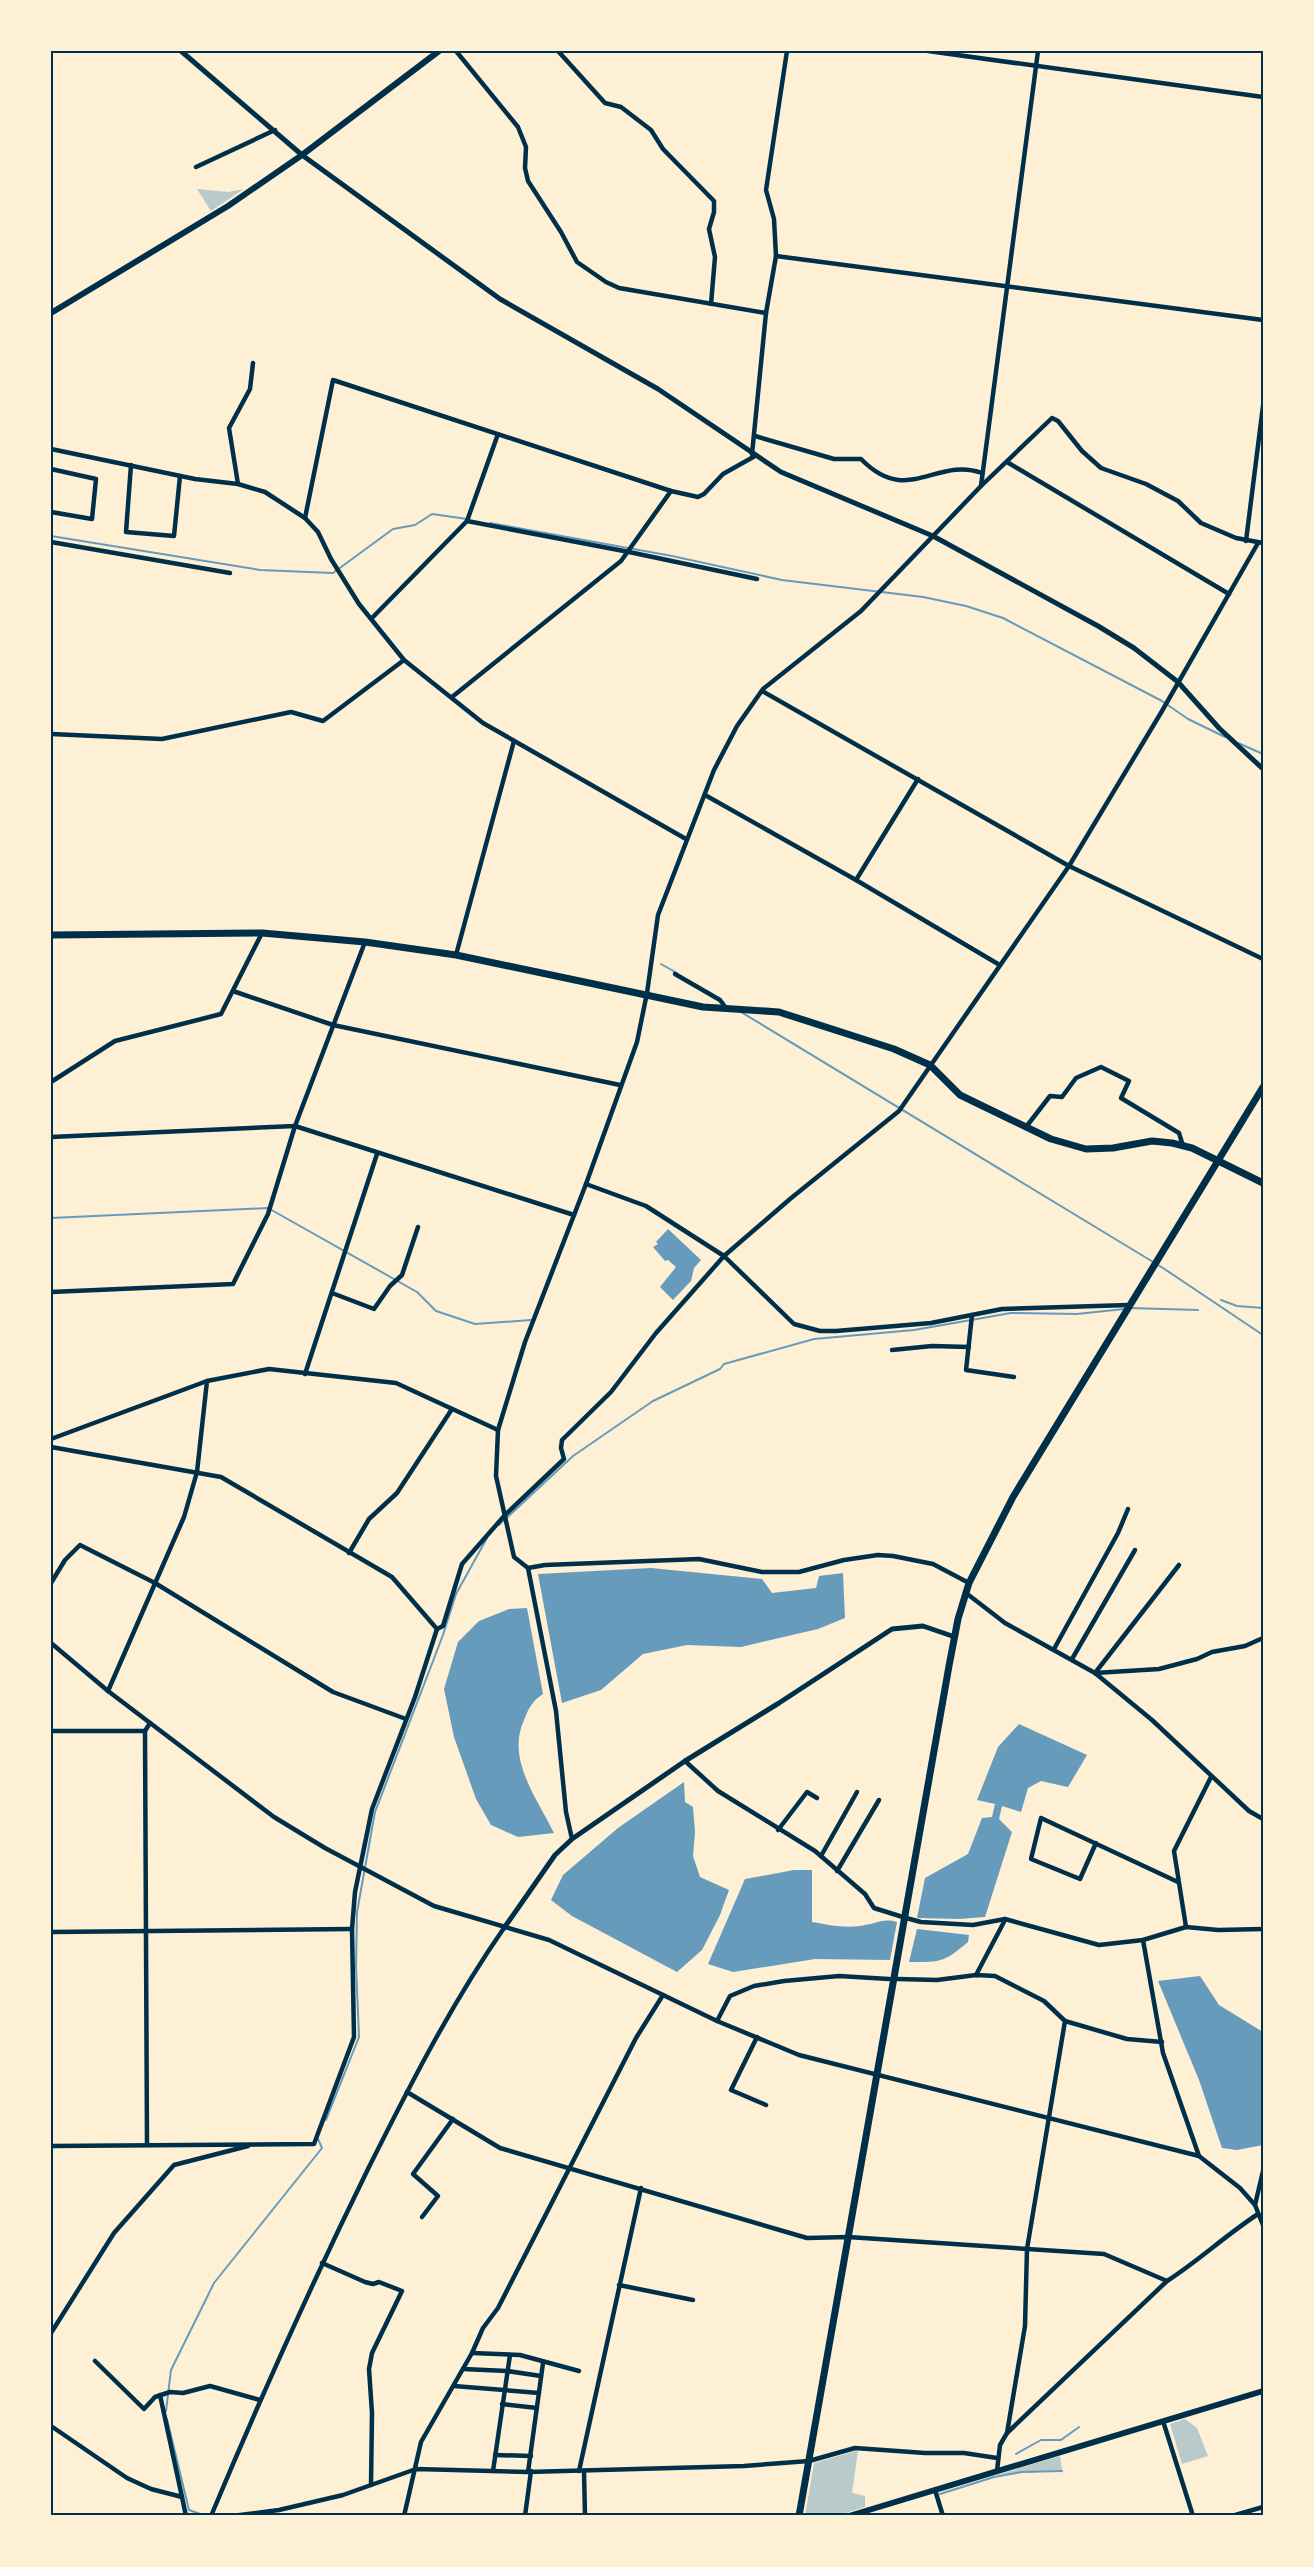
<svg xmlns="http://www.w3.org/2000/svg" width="1314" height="2567" viewBox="0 0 1314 2567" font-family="Rubik,sans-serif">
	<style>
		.green { fill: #b9caca }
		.water { fill: #669bbc }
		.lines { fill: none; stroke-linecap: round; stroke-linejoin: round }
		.stream { stroke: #669bbc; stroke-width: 2 }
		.minor { stroke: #003049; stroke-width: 4.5 }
		.tertiary { stroke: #003049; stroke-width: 5 }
		.secondary { stroke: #003049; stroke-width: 6 }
		.primary { stroke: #003049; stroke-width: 7 }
		.neatline { fill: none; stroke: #003049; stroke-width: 2 }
	</style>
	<rect width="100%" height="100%" fill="#fdf0d5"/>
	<g class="green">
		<polygon points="197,189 228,192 244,189 211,211"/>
		<polygon points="1185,2419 1197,2428 1208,2456 1182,2464 1170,2424"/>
		<polygon points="856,2451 858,2451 852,2493 865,2496 865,2507 836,2516 805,2516 814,2463"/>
		<polygon points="1060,2456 1062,2470 997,2475"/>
	</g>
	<g class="water">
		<polygon points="668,1229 701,1260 694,1268 691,1281 673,1300 660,1287 676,1267 668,1260 665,1261 653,1247 658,1244 656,1242"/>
		<polygon points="651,1568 762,1579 772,1593 816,1588 819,1576 843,1573 845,1618 818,1629 741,1647 687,1645 643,1654 601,1690 562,1703 538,1574"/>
		<path d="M527 1608 543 1694C532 1701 529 1708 524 1720 506 1759 537 1798 554 1833L518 1837 491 1825 476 1799 454 1737 444 1689 458 1642 479 1621 509 1609Z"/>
		<polygon points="1019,1724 1087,1755 1068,1787 1041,1781 1028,1788 1021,1812 1002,1806 999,1819 1012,1832 985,1917 959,1919 917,1918 925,1878 968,1854 982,1818 992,1817 995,1804 977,1800 998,1747"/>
		<polygon points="684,1782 685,1802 693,1807 695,1832 693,1856 700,1877 729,1890 720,1915 702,1950 677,1972 572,1916 551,1900 563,1875 618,1828"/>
		<path d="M794 1870H812V1922C829 1925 848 1929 865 1925 878 1923 883 1918 897 1922L890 1960 815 1959 733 1972 708 1964 745 1879Z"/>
		<path d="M917 1929 969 1935 968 1942C943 1963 941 1962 909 1962Z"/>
		<polygon points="1200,1976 1219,2005 1263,2032 1263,2145 1237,2150 1222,2148 1199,2080 1158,1981"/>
	</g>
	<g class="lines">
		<g class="stream">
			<polyline points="490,523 672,556 782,580 923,597 966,606 1003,618 1162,701 1188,719 1225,737"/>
			<polyline points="51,536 260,570 333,573 393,529 415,525 432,514 467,519"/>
			<polyline points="1238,743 1263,754"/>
			<polyline points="661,964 677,973"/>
			<polyline points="741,1012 1163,1268 1263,1335"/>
			<polyline points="51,1218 268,1208 417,1292 436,1311 475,1324 531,1320"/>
			<polyline points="1221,1300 1237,1306 1263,1308"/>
			<polyline points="1130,1308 1198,1310"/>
			<polyline points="499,1525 573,1456 653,1401 720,1369 724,1364 814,1339 914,1330 1011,1313 1077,1314 1124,1309"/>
			<polyline points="326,2120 359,2037 356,1966 357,1912 375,1812 443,1635 456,1594 487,1538"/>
			<polyline points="166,2411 171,2370 214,2283 322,2148 318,2139"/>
			<polyline points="167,2419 189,2510 206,2516"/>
			<polyline points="1016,2454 1041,2440 1061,2440 1079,2427"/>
			<polyline points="940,2494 994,2477 1022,2472 1062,2471"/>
		</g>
		<g class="minor">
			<polyline points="456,51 518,127 526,147 525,168 528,181 561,232 577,262 606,282 619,288 766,313"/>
			<polyline points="558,51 605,103 621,107 651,130 663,149 714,201 714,212 709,229 715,257 711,304"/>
			<polyline points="928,51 1263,97"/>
			<polyline points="196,167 275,130"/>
			<polyline points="776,256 1263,320"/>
			<path d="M755 436 834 459H861C908 507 936 456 982 473"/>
			<polyline points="51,449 195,479 238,484 265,492 305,518 318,532 331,559 359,604 404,660 483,723 686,839"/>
			<polyline points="752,454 766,313 776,256 774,219 766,190 787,51"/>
			<polyline points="1007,462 1229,594"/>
			<polyline points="131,465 126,532 174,536 180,476"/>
			<polyline points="51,469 96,479 92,519 51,512"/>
			<polyline points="238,484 229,428 250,389 253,363"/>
			<polyline points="981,486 1052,418 1058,421 1082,451 1101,468 1146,484 1178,501 1201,523 1236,538 1263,543"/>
			<polyline points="305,518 333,380 671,491 698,497 704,494 723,474 755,456"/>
			<polyline points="467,521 629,552 757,579"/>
			<polyline points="1246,541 1263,406"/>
			<polyline points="51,542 230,573"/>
			<polyline points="372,618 467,521 498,434"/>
			<polyline points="762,691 1069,866 1263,959"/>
			<polyline points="452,697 621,561 671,491"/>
			<polyline points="51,734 162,739 291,712 323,721 404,660"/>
			<polyline points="705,795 856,880 998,964"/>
			<polyline points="856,880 918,779"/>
			<polyline points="456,955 514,741"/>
			<polyline points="675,974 720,1000 726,1008"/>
			<polyline points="233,991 333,1025 620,1085"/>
			<polyline points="51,1082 115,1041 221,1014 262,933"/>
			<polyline points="1026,1127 1050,1096 1062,1097 1076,1078 1101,1067 1129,1081 1121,1098 1179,1133 1183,1146"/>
			<polyline points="51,1137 295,1126 574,1215"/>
			<polyline points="586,1184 646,1206 724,1256 794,1324 820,1331 836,1331 931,1323 1002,1309 1129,1305"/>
			<polyline points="51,1292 233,1284 268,1214 295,1126 365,942"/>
			<polyline points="332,1293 374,1309 390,1286 402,1275 418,1227"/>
			<polyline points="972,1315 966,1370 1014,1377"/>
			<polyline points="892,1350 932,1346 969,1347"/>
			<polyline points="305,1374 377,1154"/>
			<polyline points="51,1439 207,1381 269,1369 396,1383 498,1430"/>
			<polyline points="51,1447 221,1477 392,1577 437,1629"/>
			<polyline points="349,1553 369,1519 397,1493 452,1409"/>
			<polyline points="528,1568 545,1565 699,1559 762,1572 799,1572 844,1560 878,1555 893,1556 933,1564 969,1583"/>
			<polyline points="51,1583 65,1560 80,1545 155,1583 333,1692 406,1719"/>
			<polyline points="966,1593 1005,1623 1095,1673 1152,1720 1249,1811 1263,1819"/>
			<polyline points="51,1643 108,1691 274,1817 325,1848 434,1906 549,1940 717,2021 799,2055 1199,2156 1240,2188 1255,2205 1263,2225"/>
			<polyline points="1054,1649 1118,1533 1128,1509"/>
			<polyline points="1072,1659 1135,1550"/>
			<polyline points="1095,1673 1159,1669 1197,1659 1212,1652 1245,1646 1263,1638"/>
			<polyline points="1095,1673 1179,1565"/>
			<polyline points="108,1691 184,1517 197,1472 207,1381"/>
			<polyline points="51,1731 145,1731"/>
			<polyline points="685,1761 718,1791 815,1851 865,1894 874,1908 906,1918 921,1922 973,1925 1005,1919 1099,1945 1143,1940 1186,1927 1218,1930 1263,1929"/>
			<polyline points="778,1830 807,1792 817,1798"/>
			<polyline points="572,1839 566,1812 556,1711 528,1568 514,1557 496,1476 498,1430 525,1342 586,1184 637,1042 647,993 658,915 714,770 737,726 763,689 861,611 981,486 1038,51"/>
			<polyline points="1096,1843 1080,1879 1031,1859 1041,1818 1178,1882"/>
			<polyline points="821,1856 857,1792"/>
			<polyline points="837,1871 879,1800"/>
			<polyline points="1186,1927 1174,1851 1211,1777"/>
			<polyline points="51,1932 352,1929"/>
			<polyline points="1143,1940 1163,2053 1199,2156"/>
			<polyline points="976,1975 1005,1920"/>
			<polyline points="898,1979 937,1980 976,1975 995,1976 1044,2001 1065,2021 1127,2039 1162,2042"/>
			<polyline points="717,2021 730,1996 754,1986 784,1981 839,1976 889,1979"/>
			<polyline points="757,2037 731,2090 766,2105"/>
			<polyline points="407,2092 500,2148 807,2238 848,2237 1104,2254 1167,2281"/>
			<polyline points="147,2145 145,1731 150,1723"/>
			<polyline points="51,2146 314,2144 354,2037 352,1929 355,1892 372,1809 415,1697 437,1629 443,1626 462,1564 505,1515 564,1459 561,1448 562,1440 611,1392 656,1333 724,1256 790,1199 899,1111 1069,866 1162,711 1258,543"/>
			<polyline points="1255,2205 1263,2171"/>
			<polyline points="422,2217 438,2196 413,2174 453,2119"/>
			<polyline points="322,2263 365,2282 373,2284 379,2282 402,2291 372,2353 369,2369 372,2413 371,2485"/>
			<polyline points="619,2285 693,2300"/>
			<polyline points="51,2333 114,2233 174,2165 248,2146"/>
			<polyline points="472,2353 520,2355 579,2371"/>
			<polyline points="95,2361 144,2409 155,2397 170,2392 183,2393 210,2386 260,2400"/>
			<polyline points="463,2369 507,2371 541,2376"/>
			<polyline points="454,2386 539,2393"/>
			<polyline points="160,2395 182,2497"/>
			<polyline points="502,2404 537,2408"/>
			<polyline points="1163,2421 1193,2516"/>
			<polyline points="51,2426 127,2478 151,2489 182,2497 186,2516"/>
			<polyline points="1007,2433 1025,2326 1027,2249 1065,2021"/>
			<polyline points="495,2455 531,2456"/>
			<polyline points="493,2471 510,2355"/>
			<polyline points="579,2471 641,2188"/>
			<polyline points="584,2471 585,2516"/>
			<path d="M997 2471 1000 2445 1007 2433 1167 2281C1198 2261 1226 2235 1258 2214"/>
			<polyline points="528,2472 543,2363"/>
			<polyline points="935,2490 943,2516"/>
			<path d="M211 2516C260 2399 312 2283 368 2169 409 2087 451 2004 504 1928"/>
			<polyline points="232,2516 279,2510 343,2495 416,2469 528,2472 744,2466 809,2461 855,2448 925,2453 964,2453 997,2458"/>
			<polyline points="404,2516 421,2442 472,2353 483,2328 498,2308 636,2038 663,1995"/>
			<polyline points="525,2516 531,2471"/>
			<polyline points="1232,2516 1263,2507"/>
		</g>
		<g class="tertiary">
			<polyline points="181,51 302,155 500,299 658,389 781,472 933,536 1098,626 1134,648 1178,682 1219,728 1263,769"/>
			<polyline points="504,1928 555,1855 572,1839 685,1761 779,1703 892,1629 923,1626 955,1637"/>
		</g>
		<g class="secondary">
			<polyline points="51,313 228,206 302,155 439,51"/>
			<polyline points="849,2516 1263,2391"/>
		</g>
		<g class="primary">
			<polyline points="51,935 262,933 365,942 456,955 703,1007 779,1012 894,1049 930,1065 960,1095 1051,1139 1086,1149 1113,1148 1152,1141 1172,1143 1192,1148 1263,1183"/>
			<polyline points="799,2516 949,1666 958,1619 969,1583 1013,1497 1263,1087"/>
		</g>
	</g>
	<rect width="1314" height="2567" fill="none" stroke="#fdf0d5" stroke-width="105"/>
	<rect x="52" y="52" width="1210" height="2462" class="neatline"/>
</svg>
